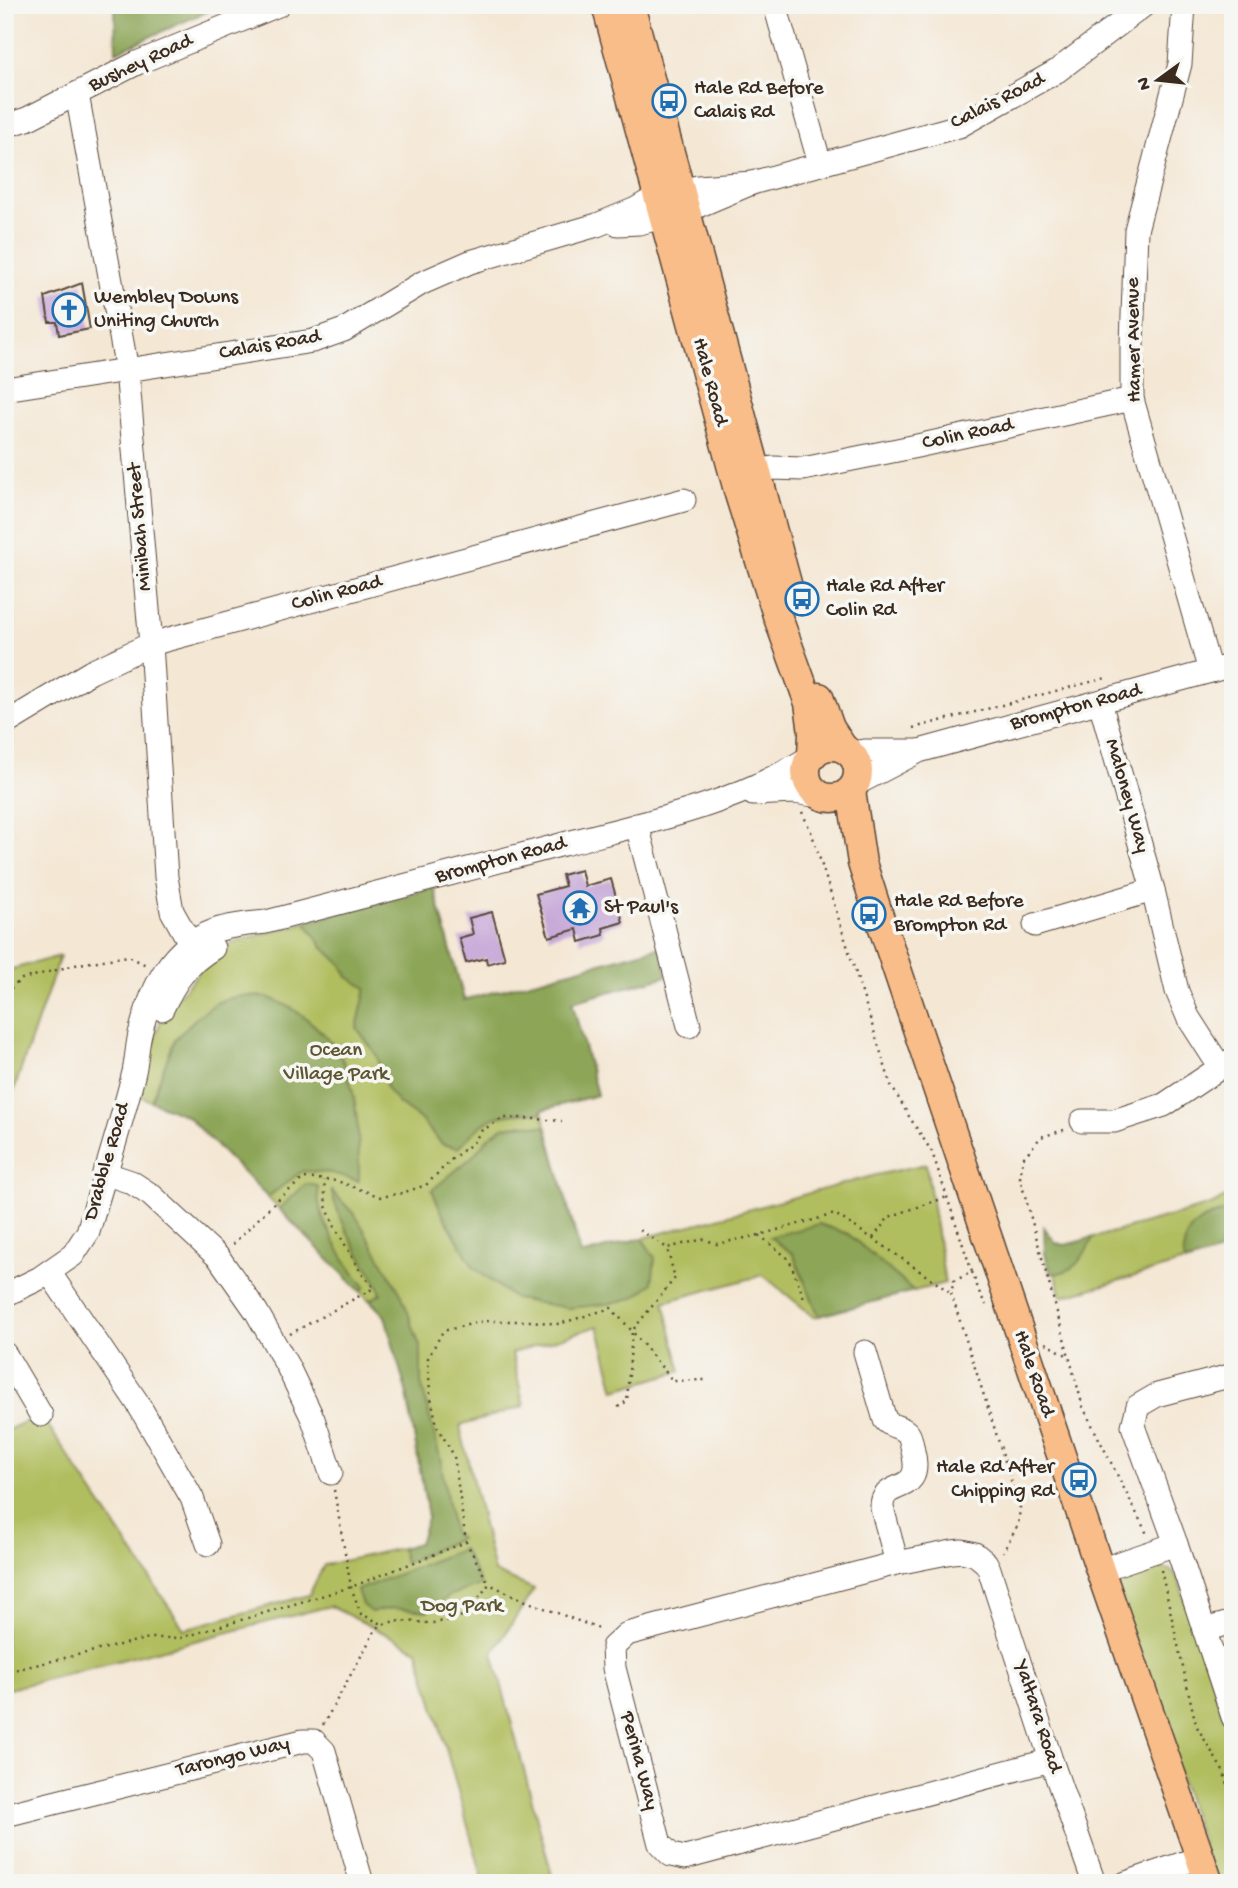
<svg xmlns="http://www.w3.org/2000/svg" width="1238" height="1888" viewBox="0 0 1238 1888" font-family="'Gochi Hand',sans-serif">
	<style>
		.green { fill: #b1be5f; stroke: #76743e; stroke-width: 2 }
		.forest { fill: #8ca556; stroke: #64683a; stroke-width: 2 }
		.building { fill: #c8aad8 }
		.lines { fill: none; stroke-linecap: round; stroke-linejoin: round }
		.minor-casing { stroke: #574639; stroke-width: 25 }
		.major-casing { stroke: #574639; stroke-width: 31 }
		.path { stroke: #574639; stroke-width: 2.5; stroke-dasharray: 2 5; stroke-linecap: butt }
		.minor { stroke: #fff; stroke-width: 23 }
		.major { stroke: #f9bd89; stroke-width: 28 }
		.labels { text-anchor: middle; dominant-baseline: central; stroke-width: 7; stroke-linejoin: round; paint-order: stroke }
		.street-label { font-size: 21px; fill: #3b2a1e; stroke: #f6f6f2 }
		.poi-label { font-size: 21px; fill: #3b2a1e; stroke: #f6f6f2; text-anchor: start }
		.park-label { font-size: 21px; fill: #5e5632; stroke: #f6f6f2 }
	</style>
	<rect width="100%" height="100%" fill="#f6f6f2"/>
	<filter id="ink" filterUnits="userSpaceOnUse"><feTurbulence type="fractalNoise" baseFrequency=".0143" numOctaves="2"/><feDisplacementMap in="SourceGraphic" scale="14" xChannelSelector="R" yChannelSelector="G"/><feConvolveMatrix kernelMatrix="1 2 1 2 8 2 1 2 1" color-interpolation-filters="sRGB"/></filter>
	<filter id="wash" filterUnits="userSpaceOnUse"><feTurbulence type="fractalNoise" baseFrequency=".00686" numOctaves="4" result="noise"/><feDisplacementMap in="SourceGraphic" scale="28" xChannelSelector="R" yChannelSelector="G"/><feGaussianBlur stdDeviation="1.57" result="paint"/><feColorMatrix in="noise" values="0 0 0 0 0 0 0 0 0 0 0 0 0 0 0 0 0 1.4 0 .05"/><feComposite in="paint" operator="in"/></filter>
	<g filter="url(#wash)">
		<rect width="100%" height="100%" fill="#f4e7d4"/>
		<g class="green">
			<polygon points="434,888 464,1000 660,947 667,976 572,1002 597,1095 542,1110 581,1255 876,1175 926,1164 945,1283 814,1317 763,1275 664,1302 681,1371 615,1390 598,1326 512,1353 524,1406 460,1426 494,1572 534,1589 493,1653 554,1883 484,1883 418,1650 330,1606 5,1690 5,1431 41,1415 184,1629 309,1595 324,1565 419,1544 428,1516 407,1394 385,1316 187,1116 137,1095 154,1039 164,1012 221,947 241,940"/>
			<polygon points="60,956 5,1116 5,971"/>
			<polygon points="1233,1193 1233,1248 1062,1297 1049,1250 1211,1205"/>
			<polygon points="1160,1568 1170,1570 1178,1578 1233,1745 1233,1883 1215,1883 1117,1590 1127,1576"/>
		</g>
		<g class="forest">
			<polygon points="115,5 221,5 116,52"/>
			<path d="M434 888 464 1000 660 947 667 976 572 1002 597 1095 542 1110V1113C497 1112 489 1115 458 1148L442 1144 420 1119 399 1104 387 1089 377 1056 357 1028 366 988 348 977 342 965 321 945 306 922Z"/>
			<path d="M239 996C250 997 263 995 272 999 298 1008 333 1037 344 1063 359 1100 359 1142 359 1181L332 1173 302 1171 268 1197 187 1116 151 1101 175 1039 198 1016 218 1002Z"/>
			<polygon points="524,1124 546,1127 581,1255 642,1238 655,1258 652,1284 633,1298 607,1304 569,1308 515,1299 474,1268 442,1213 432,1190 471,1158 490,1136 503,1127"/>
			<path d="M306 1184 318 1186C318 1193 318 1201 320 1208 326 1232 349 1268 365 1287L360 1291 279 1209Z"/>
			<path d="M331 1190 356 1216 402 1296 421 1349V1383L440 1458 453 1533 460 1538 405 1563 401 1548 419 1543 428 1516 407 1394 385 1316 370 1300 381 1294C378 1281 370 1272 363 1260 350 1238 338 1216 331 1190Z"/>
			<path d="M1228 1211 1233 1213V1248L1185 1263C1183 1257 1184 1253 1184 1247 1187 1222 1207 1216 1228 1211Z"/>
			<polygon points="819,1224 848,1234 914,1291 819,1316 793,1254 770,1237"/>
			<path d="M1044 1227 1056 1243 1065 1245 1094 1237C1082 1258 1077 1272 1051 1274L1045 1254Z"/>
			<polygon points="463,1549 481,1585 451,1595 428,1611 394,1608 371,1612 362,1605 357,1590"/>
		</g>
		<g id="blocks">
			<g class="building">
				<polygon points="82,283 90,329 59,335 57,322 49,322 45,297"/>
				<polygon points="581,870 585,886 611,879 623,922 603,928 604,935 580,942 577,929 549,937 536,894 565,886 562,875"/>
				<polygon points="492,912 505,959 487,964 486,958 466,963 459,938 473,934 469,918"/>
			</g>
		</g>
	</g>
	<g filter="url(#ink)">
		<use href="#blocks" fill-opacity="0" stroke="#574639" stroke-width="2"/>
		<g class="lines">
			<defs>
				<g id="minor">
					<polyline points="775,5 820,164"/>
					<polyline points="1184,5 1180,64 1136,230 1132,344 1132,399 1210,671"/>
					<polyline points="77,94 127,370 151,644 166,877 172,911 186,936 199,953"/>
					<polyline points="5,126 27,119 137,63 278,5"/>
					<polyline points="618,224 639,223 686,211 752,183 959,126 1057,71 1144,5"/>
					<polyline points="5,389 313,341 344,330 422,283 470,262 597,225 636,209 658,196 698,187 752,183"/>
					<polyline points="741,474 773,468 803,469 917,446 1132,399"/>
					<polyline points="1100,702 1153,890 1177,991 1188,1017 1220,1067"/>
					<polyline points="5,724 91,672 151,644 684,500"/>
					<polyline points="850,753 866,751 916,751"/>
					<polyline points="856,784 919,751 1233,665"/>
					<polyline points="753,794 794,792 821,796"/>
					<polyline points="637,825 689,1026"/>
					<polyline points="1035,925 1153,890"/>
					<path d="M162 1009C175 981 187 964 213 948"/>
					<polyline points="1082,1121 1114,1121 1164,1105 1233,1059"/>
					<polyline points="104,1173 131,1182 151,1195 219,1258 256,1311 288,1367 313,1419 331,1473"/>
					<polyline points="49,1272 137,1402 192,1498 208,1544"/>
					<path d="M5 1295 40 1278 73 1255 88 1232C103 1179 121 1126 134 1072 137 1058 137 1044 141 1030 152 988 170 947 214 931 230 925 249 924 266 922 364 897 462 871 560 845 645 823 735 805 810 757"/>
					<path d="M865 1352 885 1420C891 1428 904 1426 909 1435 911 1439 912 1446 913 1451 925 1499 881 1476 882 1508L897 1563"/>
					<polyline points="5,1354 41,1415"/>
					<polyline points="1233,1375 1157,1395 1138,1406 1133,1426 1176,1544 1233,1717"/>
					<polyline points="1100,1570 1176,1544"/>
					<polyline points="1204,1630 1233,1622"/>
					<polyline points="1051,1760 685,1858 671,1855 660,1844 614,1668 613,1647 627,1634 897,1563 952,1552 962,1551 975,1554 986,1563 989,1569 1051,1760 1094,1883"/>
					<polyline points="5,1815 303,1741 314,1741 324,1751 362,1883"/>
					<polyline points="1126,1883 1201,1857"/>
				</g>
				<g id="major">
					<polyline points="606,5 739,494 777,615 809,703 813,733 812,756"/>
					<polyline points="630,5 788,587"/>
					<polyline points="819,697 830,728 843,748"/>
					<circle cx="832" cy="772" r="26"/>
					<polyline points="851,791 862,863 879,916 1100,1570 1209,1883"/>
				</g>
			</defs>
			<use href="#minor" class="minor-casing"/>
			<use href="#major" class="major-casing"/>
			<g class="path">
				<polyline points="1222,645 1233,643"/>
				<polyline points="913,728 1106,678"/>
				<polyline points="802,812 812,834 891,1085 910,1118 932,1152 972,1272 954,1281 951,1293 1020,1508 1018,1525 1003,1552"/>
				<polyline points="5,993 22,979 79,964 128,956 146,965"/>
				<polyline points="5,1018 7,1032 5,1037"/>
				<polyline points="1064,1130 1041,1137 1023,1158 1020,1178 1083,1407 1147,1534"/>
				<polyline points="640,1230 667,1248"/>
				<polyline points="759,1235 789,1259 804,1298"/>
				<polyline points="873,1238 889,1217 947,1197"/>
				<polyline points="233,1244 274,1203 304,1178 337,1181 381,1197 402,1193 426,1185 453,1158 473,1143 481,1131 503,1118 522,1118 562,1121"/>
				<polyline points="972,1272 980,1294 986,1305"/>
				<polyline points="290,1334 374,1288 362,1274 335,1227 326,1206 324,1180"/>
				<polyline points="1046,1343 1068,1356"/>
				<polyline points="618,1407 627,1401 632,1331 675,1278 667,1248 704,1239 717,1244 759,1235 835,1214 884,1246 951,1293"/>
				<polyline points="334,1490 351,1587 361,1614 382,1624"/>
				<polyline points="466,1542 454,1456 437,1426 430,1393 428,1358 443,1331 484,1321 531,1321 559,1324 611,1308 632,1331 673,1381 705,1380"/>
				<polyline points="1161,1570 1196,1725 1223,1771 1233,1798"/>
				<polyline points="5,1677 10,1671 149,1638 181,1638 351,1587 466,1542 489,1584"/>
				<path d="M323 1725 376 1629C392 1616 413 1623 432 1623 443 1622 455 1618 466 1615L489 1584 526 1601 602 1630"/>
			</g>
			<use href="#minor" class="minor"/>
			<use href="#major" class="major"/>
		</g>
	</g>
	<defs>
		<symbol id="bus-ring" viewBox="-11 -11 22 22"><circle r="9.5" fill="#f6f6f2" stroke="#1f6fb2" stroke-width="1.5"/><path d="M-5-6H5V4H4V6H2V4H-2V6H-4V4H-5ZM-3.5-4V0h7V-4ZM-3.5 1.2v1.5H-2V1.2ZM2 1.2v1.5H3.5V1.2Z" fill="#1f6fb2"/></symbol>
		<symbol id="church-ring" viewBox="-11 -11 22 22"><circle r="9.5" fill="#f6f6f2" stroke="#1f6fb2" stroke-width="1.5"/><path d="M-1.2-6h2.4v3.5h3.3v2.4h-3.3V6h-2.4V-.1h-3.3v-2.4h3.3Z" fill="#1f6fb2"/></symbol>
		<symbol id="temple-ring" viewBox="-11 -11 22 22"><circle r="9.5" fill="#f6f6f2" stroke="#1f6fb2" stroke-width="1.5"/><path d="M0-6L5-2H3V0L6.5 2.5H4V6H1.5V3h-3V6H-4V2.5H-6.5L-3 0V-2H-5Z" fill="#1f6fb2"/></symbol>
	</defs>
	<g fill-rule="evenodd">
		<use href="#bus-ring" x="650" y="82" width="38" height="38"/>
		<use href="#church-ring" x="50" y="291" width="38" height="38"/>
		<use href="#bus-ring" x="783" y="580" width="38" height="38"/>
		<use href="#temple-ring" x="561" y="889" width="38" height="38"/>
		<use href="#bus-ring" x="850" y="895" width="38" height="38"/>
		<use href="#bus-ring" x="1060" y="1461" width="38" height="38"/>
	</g>
	<g class="labels">
		<g class="street-label">
			<text transform="translate(141 64) rotate(-25)">Bushey Road</text>
			<text transform="translate(998 102) rotate(-27)">Calais Road</text>
			<text transform="translate(1135 340) rotate(-91)">Hamer Avenue</text>
			<text transform="translate(270 346) rotate(-10)">Calais Road</text>
			<text transform="translate(709 382) rotate(75)">Hale Road</text>
			<text transform="translate(968 435) rotate(-12)">Colin Road</text>
			<text transform="translate(141 527) rotate(-95)">Minibah Street</text>
			<text transform="translate(337 594) rotate(-15)">Colin Road</text>
			<text transform="translate(1076 708) rotate(-15)">Brompton Road</text>
			<text transform="translate(1126 796) rotate(74)">Maloney Way</text>
			<text transform="translate(501 861) rotate(-15)">Brompton Road</text>
			<text transform="translate(108 1162) rotate(-74)">Drabble Road</text>
			<text transform="translate(1033 1374) rotate(71)">Hale Road</text>
			<text transform="translate(1037 1717) rotate(72)">Yaltara Road</text>
			<text transform="translate(233 1758) rotate(-14)">Tarongo Way</text>
			<text transform="translate(638 1761) rotate(75)">Perina Way</text>
		</g>
		<g class="poi-label">
			<text x="694" y="89">Hale Rd Before<tspan x="694" dy="24">Calais Rd</tspan></text>
			<text x="94" y="298">Wembley Downs<tspan x="94" dy="24">Uniting Church</tspan></text>
			<text x="826" y="587">Hale Rd After<tspan x="826" dy="24">Colin Rd</tspan></text>
			<text x="894" y="902">Hale Rd Before<tspan x="894" dy="24">Brompton Rd</tspan></text>
			<text x="604" y="908">St Paul's</text>
			<text x="1054" y="1468" text-anchor="end">Hale Rd After<tspan x="1054" dy="24">Chipping Rd</tspan></text>
		</g>
		<g class="park-label">
			<text x="336" y="1051">Ocean<tspan x="336" dy="24">Village Park</tspan></text>
			<text x="462" y="1607">Dog Park</text>
		</g>
	</g>
	<rect width="1238" height="1888" fill="none" stroke="#f6f6f2" stroke-width="28"/>
	<g transform="translate(1158 80) rotate(255)" stroke="#f6f6f2" stroke-width="5" paint-order="stroke">
	<path d="M0-5L12 26L0 18L-12 26Z" fill="#3b2a1e"/>
	<text y="-10" font-size="19" font-weight="bold" text-anchor="middle" fill="#3b2a1e">N</text>
	</g>
</svg>
